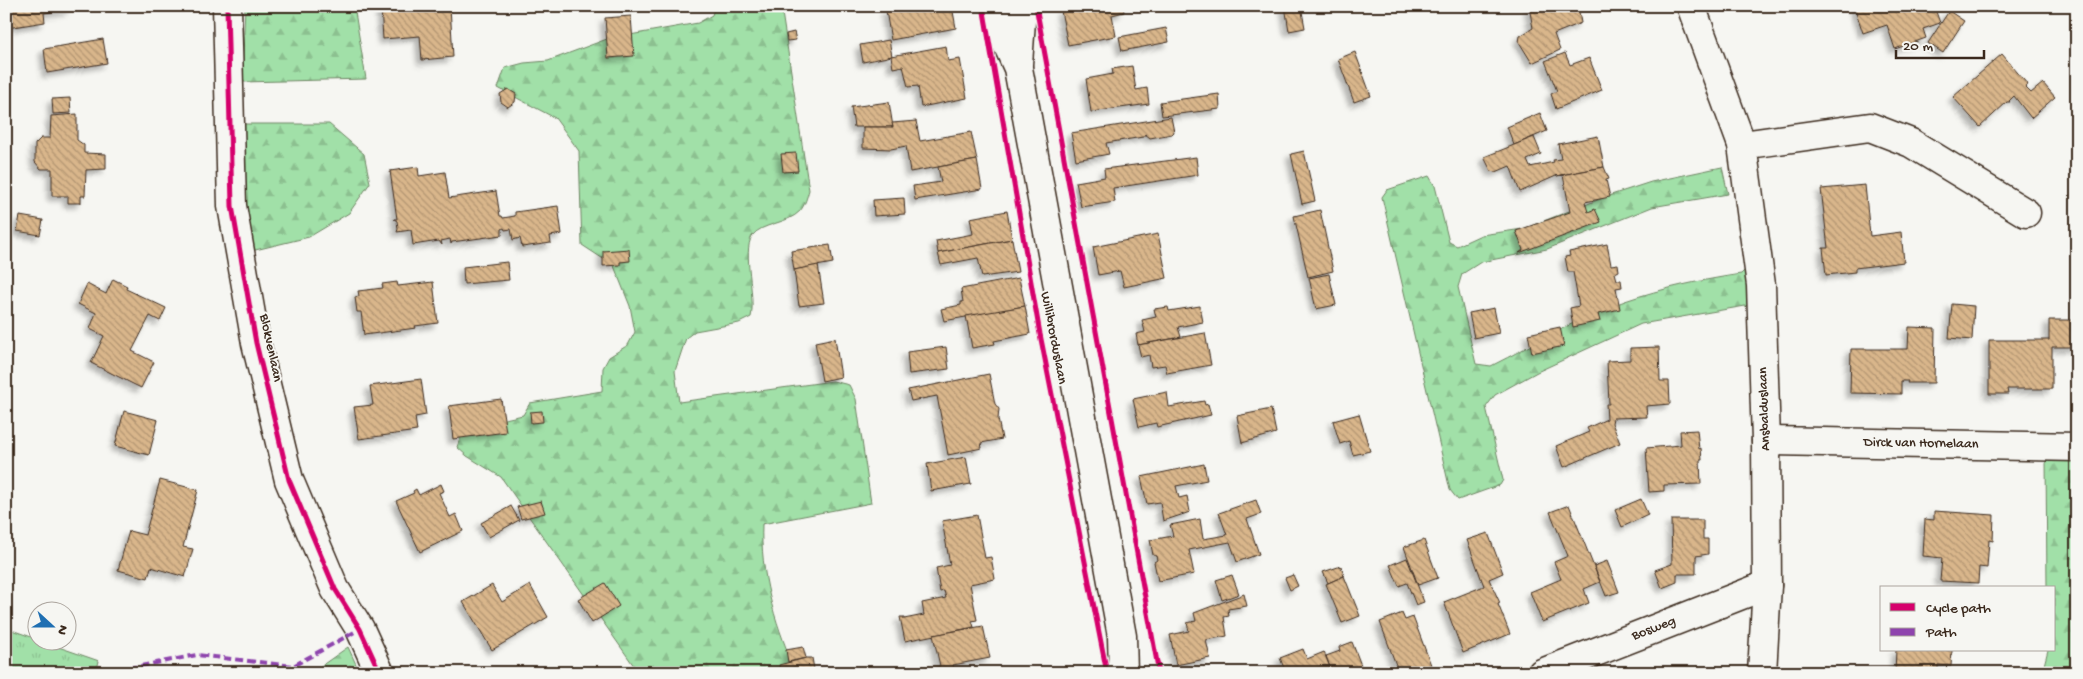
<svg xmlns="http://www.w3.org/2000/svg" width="2083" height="679" viewBox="0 0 2083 679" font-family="'Gochi Hand',sans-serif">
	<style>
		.grass { fill: url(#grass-tufts); stroke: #6e8563 }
		.forest { fill: url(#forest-firs); stroke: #6e8563 }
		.building { fill: url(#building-back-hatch); stroke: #3b2a1e; filter: url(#shadow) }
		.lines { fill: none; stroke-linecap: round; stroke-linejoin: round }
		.street-casing { stroke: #3b2a1e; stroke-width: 31 }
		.secondary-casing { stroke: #3b2a1e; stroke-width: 31 }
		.street { stroke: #f6f6f2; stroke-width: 28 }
		.secondary { stroke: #f6f6f2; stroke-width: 28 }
		.quiet { stroke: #8e44ad; stroke-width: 4; stroke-dasharray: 8 4; stroke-linecap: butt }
		.cycleway-casing { stroke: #f6f6f2; stroke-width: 8 }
		.cycleway { stroke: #d6006c; stroke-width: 5 }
		.labels { text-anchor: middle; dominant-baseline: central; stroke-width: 4; stroke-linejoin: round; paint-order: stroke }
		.street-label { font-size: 14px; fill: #3b2a1e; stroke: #f6f6f2 }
	</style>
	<defs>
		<pattern id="grass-tufts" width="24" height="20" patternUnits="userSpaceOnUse" patternTransform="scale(1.25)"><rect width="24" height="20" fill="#a1e0a8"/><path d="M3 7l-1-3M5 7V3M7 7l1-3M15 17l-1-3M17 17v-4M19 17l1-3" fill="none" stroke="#8cc090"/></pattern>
		<pattern id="forest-firs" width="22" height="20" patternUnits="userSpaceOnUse" patternTransform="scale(1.25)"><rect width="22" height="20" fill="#a1e0a8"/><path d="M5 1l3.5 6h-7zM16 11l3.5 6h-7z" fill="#8cc090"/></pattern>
		<pattern id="building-back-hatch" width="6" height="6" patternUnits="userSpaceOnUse" patternTransform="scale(1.25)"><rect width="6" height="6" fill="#d9b68b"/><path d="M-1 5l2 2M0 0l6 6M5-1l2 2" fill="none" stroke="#b19471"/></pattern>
		<filter id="shadow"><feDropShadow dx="-4.5" dy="4.5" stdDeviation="2.5" flood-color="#0004"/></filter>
	</defs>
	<rect width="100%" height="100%" fill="#f6f6f2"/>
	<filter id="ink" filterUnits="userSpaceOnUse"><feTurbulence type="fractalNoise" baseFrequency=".02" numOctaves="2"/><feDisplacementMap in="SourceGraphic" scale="10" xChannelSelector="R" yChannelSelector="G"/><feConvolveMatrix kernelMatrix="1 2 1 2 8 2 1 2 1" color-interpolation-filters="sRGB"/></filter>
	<g filter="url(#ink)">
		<polygon class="grass" points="6,628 37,639 38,642 44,642 99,661 96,673 6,673"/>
		<g class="forest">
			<polygon points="245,6 354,6 366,79 242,82"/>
			<path d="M715 6H781L809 190C807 197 805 205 800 211 788 224 761 223 752 236 742 253 756 295 751 317L739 323 695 331 686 338 675 371 679 402 833 381 849 385 856 399 871 503 762 524C760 573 774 620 793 665L815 673H639L501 477 467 456 457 447 464 428 523 415 530 403 602 391 603 368 609 357 628 345 635 332 630 306 614 266 582 245 579 151 555 118 498 88 505 68 524 63 548 61 607 39 698 23 712 15Z"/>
			<polygon points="241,124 329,124 364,154 370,183 349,213 309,237 247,252"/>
			<path d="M1722 167 1728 194 1652 207 1547 249 1481 262 1462 274 1458 287 1476 364 1491 366C1535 344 1579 317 1625 301 1663 288 1702 280 1741 274L1745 270 1751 305 1641 324 1537 372 1495 395 1486 407 1503 480 1500 485 1458 500 1450 490 1382 197 1387 190 1429 176 1435 186 1449 242 1457 246 1481 235 1523 229 1608 196 1651 182Z"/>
			<polygon points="2046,455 2077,456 2077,673 2042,673 2048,650 2054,650 2054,588 2047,588"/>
			<polygon points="348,647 360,673 311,673"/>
		</g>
		<g class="building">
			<polygon points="20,6 71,6 71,9 44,13 45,22 7,28 6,9"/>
			<polygon points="383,6 450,6 453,57 422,60 420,36 383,39 381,7"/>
			<polygon points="910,6 952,6 956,28 891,40 886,11"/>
			<polygon points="1085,6 1123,6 1124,12 1112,15 1116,36 1068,45 1061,11"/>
			<polygon points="1285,6 1301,6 1305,28 1289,31"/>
			<polygon points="1578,6 1581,23 1554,34 1560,50 1532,63 1519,42 1520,36 1533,28 1529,7"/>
			<polygon points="1854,6 1905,6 1906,9 1913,6 1934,6 1940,23 1923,29 1926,38 1895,49 1887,25 1863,33"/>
			<polygon points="1949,11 1964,21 1943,53 1928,43"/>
			<polygon points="631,16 634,56 608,58 605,18"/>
			<polygon points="1166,28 1169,42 1122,51 1119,37"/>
			<polygon points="794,32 796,40 787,41 786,34"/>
			<polygon points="103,39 107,63 47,73 44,49"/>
			<polygon points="889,40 892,56 863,62 860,45"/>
			<polygon points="946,46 948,61 960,59 967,98 921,107 918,86 908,87 903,66 893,68 891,56"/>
			<polygon points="1355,52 1371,96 1354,102 1338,59"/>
			<polygon points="1565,53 1570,65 1589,58 1602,90 1556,109 1551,94 1557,91 1545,61"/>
			<polygon points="2002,54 2028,85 2025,87 2031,93 2043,83 2055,97 2031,118 2014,96 2009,101 2010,102 2007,102 1980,127 1953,97"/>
			<polygon points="1132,66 1136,90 1147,88 1149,104 1091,112 1086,79 1113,74 1112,69"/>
			<polygon points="508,89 516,94 515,102 508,107 501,102 500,94"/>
			<polygon points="1219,94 1220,109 1162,116 1160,102"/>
			<polygon points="70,98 71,113 53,114 52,99"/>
			<polygon points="889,102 893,127 854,127 851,107"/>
			<polygon points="1540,113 1547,131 1514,145 1507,127"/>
			<polygon points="77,114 77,140 84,145 84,153 106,154 106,169 86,170 85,196 81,196 81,203 68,203 68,196 52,196 52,169 41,169 35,162 35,144 41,138 50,138 51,116"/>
			<polygon points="1171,117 1174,132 1172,134 1150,138 1145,134 1143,137 1106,143 1109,154 1076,160 1071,133"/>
			<polygon points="916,121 920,141 971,132 977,160 910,172 906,146 891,149 863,148 863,127 893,127 892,123"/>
			<polygon points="1598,136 1604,167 1556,176 1520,192 1510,166 1496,172 1491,171 1484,157 1534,137 1541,154 1527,160 1530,167 1554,162 1553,160 1561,159 1558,144"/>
			<polygon points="1304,151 1315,201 1302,204 1291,154"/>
			<polygon points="796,153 798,171 783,172 781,154"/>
			<polygon points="1196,157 1198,175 1113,188 1115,202 1081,207 1076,182 1105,177 1104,169"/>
			<polygon points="977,160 982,189 915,200 913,186 941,182 938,167"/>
			<polygon points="418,167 419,176 445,172 449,198 496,191 500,216 502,216 503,218 515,216 515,212 558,206 562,234 550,236 551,243 522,247 520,238 513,240 511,229 505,230 504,228 502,229 502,235 452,242 451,244 450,239 441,241 442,245 439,241 413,245 411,230 397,232 398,229 397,221 394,219 397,219 390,171"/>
			<polygon points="1604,167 1609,179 1606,180 1610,197 1585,202 1588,212 1595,209 1601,222 1519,253 1523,250 1516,231 1570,212 1563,175 1556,176"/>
			<polygon points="1865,185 1870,236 1901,232 1904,262 1855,268 1855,272 1826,275 1823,248 1828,248 1821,189"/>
			<polygon points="904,198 905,214 874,216 873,200"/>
			<polygon points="1320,210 1333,271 1308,277 1294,216"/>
			<polygon points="1007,211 1012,239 938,253 936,241 973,234 970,218"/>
			<polygon points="20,216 43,220 40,235 17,231"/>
			<polygon points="1158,234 1167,278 1124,287 1120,271 1098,275 1093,247"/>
			<polygon points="1012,239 1018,272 982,277 978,258 941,265 938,253"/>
			<polygon points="1607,244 1611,265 1618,264 1619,271 1615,273 1617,280 1621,280 1622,287 1616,288 1620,309 1598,314 1600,321 1573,327 1570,308 1579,306 1573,272 1568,272 1565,257 1570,256 1569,252"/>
			<polygon points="830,245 833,263 794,270 791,251"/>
			<polygon points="629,249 630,261 620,262 620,265 603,266 603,251"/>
			<polygon points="507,262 509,280 464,284 463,267"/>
			<polygon points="818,265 824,303 799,306 794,270"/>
			<polygon points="1329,274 1336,305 1316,309 1309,278"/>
			<polygon points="1019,278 1025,306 944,321 941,309 961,305 961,302 963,302 961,289"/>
			<polygon points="113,279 127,286 126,289 166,308 160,321 150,316 132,351 154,362 141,388 91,363 104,336 90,329 96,313 78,304 87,284 106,294"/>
			<polygon points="397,282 398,286 433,282 438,323 415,326 416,328 364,335 361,312 357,312 355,297 359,296 358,291 383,288 382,284"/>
			<polygon points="1952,304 1974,306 1972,340 1949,338"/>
			<polygon points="1025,306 1030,334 994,341 995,344 972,348 966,316"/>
			<polygon points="1200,306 1203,322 1178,327 1181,337 1138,345 1136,334 1145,332 1142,320 1156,317 1154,309 1168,307 1169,311"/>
			<polygon points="1494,308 1499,333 1474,338 1469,313"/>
			<polygon points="2049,320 2076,320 2075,347 2052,347 2052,389 2007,389 2008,394 1989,394 1989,340 2049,340"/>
			<polygon points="1560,327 1564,346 1532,353 1528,334"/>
			<polygon points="1909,327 1935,328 1934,383 1907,383 1908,381 1901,381 1901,394 1850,393 1851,349 1908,349"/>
			<polygon points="1205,333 1211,365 1167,373 1165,365 1151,367 1149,355 1141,357 1138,345"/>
			<polygon points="835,338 841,377 822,381 815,342"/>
			<polygon points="946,347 949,369 909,374 907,352"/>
			<polygon points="1659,347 1660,381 1669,381 1670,404 1646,406 1647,417 1613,418 1612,423 1620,443 1564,467 1556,446 1589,432 1587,428 1607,419 1606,404 1609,404 1607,361 1630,360 1630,348"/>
			<polygon points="989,374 995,404 999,409 998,419 1002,439 981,443 982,448 948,455 937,396 911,401 908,390"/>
			<polygon points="421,379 426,415 415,417 417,431 359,439 354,407 373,405 370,386"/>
			<polygon points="1167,392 1169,407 1204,401 1205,405 1208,404 1211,415 1157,427 1156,423 1139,427 1133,399"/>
			<polygon points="501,399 506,432 453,439 449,406"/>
			<polygon points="1271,409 1276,433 1242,443 1237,416"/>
			<polygon points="124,411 158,420 149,455 115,446"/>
			<polygon points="542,411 543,422 531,423 530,412"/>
			<polygon points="1359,414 1370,451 1353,455 1349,441 1340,444 1333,421"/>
			<polygon points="1697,430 1699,449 1701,448 1702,460 1700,460 1701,484 1664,485 1664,491 1649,492 1646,448 1681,445 1680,431"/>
			<polygon points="966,457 971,484 931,491 927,464"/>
			<polygon points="1204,464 1207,480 1176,486 1179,498 1187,496 1190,512 1163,521 1160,502 1147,504 1141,477"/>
			<polygon points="160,480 198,490 183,547 193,549 185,577 151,567 148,578 118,570 129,531 145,535"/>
			<polygon points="441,484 444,491 439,493 450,517 456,514 463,531 420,552 396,501 414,493 413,491 416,489 419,495"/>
			<polygon points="1641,499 1648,515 1622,527 1615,510"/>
			<polygon points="1256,500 1261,514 1247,519 1259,554 1237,562 1230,542 1189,550 1194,574 1158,581 1154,562 1157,560 1156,556 1153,555 1150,540 1173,536 1170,525 1200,519 1203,539 1227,535 1219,513"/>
			<polygon points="541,501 545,513 521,519 517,507"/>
			<polygon points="1569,505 1600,582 1584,589 1589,603 1542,622 1530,592 1561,579 1554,562 1568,556 1550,512"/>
			<polygon points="511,506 519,520 489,537 481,523"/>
			<polygon points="1934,511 1994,515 1993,541 1989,540 1987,568 1979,567 1978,583 1940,581 1942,558 1923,556 1925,519 1934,520"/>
			<polygon points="977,515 985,558 991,557 995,579 970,584 977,620 972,621 974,627 905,641 900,617 904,617 904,619 924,615 922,603 946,598 944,591 940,592 936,568 950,565 942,521"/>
			<polygon points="1671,520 1703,520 1703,539 1708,539 1708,554 1696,556 1696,574 1677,574 1677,582 1662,588 1655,570 1672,564"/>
			<polygon points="1488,533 1503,573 1489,579 1500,603 1498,604 1510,634 1463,653 1444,602 1484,586 1467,540"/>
			<polygon points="1424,540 1438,578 1418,585 1404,547"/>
			<polygon points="1407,558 1424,602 1416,605 1407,583 1399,586 1390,565"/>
			<polygon points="1607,561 1619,592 1606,596 1594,566"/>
			<polygon points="1341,566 1344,576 1328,583 1323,572"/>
			<polygon points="1232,575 1239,594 1222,600 1216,580"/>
			<polygon points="1293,575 1298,586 1290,590 1285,578"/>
			<polygon points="1344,576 1360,616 1342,623 1326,584"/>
			<polygon points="605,583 619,606 592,623 578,599"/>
			<polygon points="492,585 502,602 530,585 548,617 492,650 463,602"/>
			<polygon points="1244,594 1247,606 1228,609 1229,616 1224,617 1227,636 1206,640 1210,658 1176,665 1170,635 1189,631 1187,623 1196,621 1194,613"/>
			<polygon points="1402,613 1405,620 1413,617 1431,665 1411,673 1399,673 1380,622"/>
			<polygon points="983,626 990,658 953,665 955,673 922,673 922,670 940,666 933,635"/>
			<polygon points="1352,642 1364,673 1332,673 1326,656 1340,651 1339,647"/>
			<polygon points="803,647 806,658 788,662 786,650"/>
			<polygon points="1303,649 1307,659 1324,652 1332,673 1286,673 1280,658"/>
			<polygon points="1896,650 1952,650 1951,666 1938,665 1938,673 1895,673"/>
			<polygon points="806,658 812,658 814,669 794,673 781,673 779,665"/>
			<polygon points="1686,668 1709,669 1709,673 1686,673"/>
		</g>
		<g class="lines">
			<defs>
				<g id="street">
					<polyline points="227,6 232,206 256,343 289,480 335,589 360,629 380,673"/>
					<polyline points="1691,6 1742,145 1761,285 1766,441 1767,585 1762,673"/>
					<polyline points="1742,145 1870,127 1911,143 2026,213"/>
					<polyline points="1766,441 2077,447"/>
					<polyline points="1542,673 1767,585"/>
				</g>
				<g id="secondary">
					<polyline points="996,6 999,26 1018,68 1122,636 1123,673"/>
					<polyline points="1018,64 1022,6"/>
				</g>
			</defs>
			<use href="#street" class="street-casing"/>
			<use href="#secondary" class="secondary-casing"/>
			<use href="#street" class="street"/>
			<use href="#secondary" class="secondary"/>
			<polyline class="quiet" points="119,673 120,670 197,655 293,666 360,629"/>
			<defs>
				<g id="cycleway">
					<polyline points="227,6 232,206 256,343 289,480 335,589 360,629 380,673"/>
					<polyline points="983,6 1040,334 1107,673"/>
					<polyline points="1036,6 1159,673"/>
				</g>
			</defs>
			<use href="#cycleway" class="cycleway-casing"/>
			<use href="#cycleway" class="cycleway"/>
		</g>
	</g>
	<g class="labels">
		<g class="street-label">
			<text transform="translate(1053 338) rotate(79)">Willibrorduslaan</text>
			<text transform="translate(270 348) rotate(78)">Blokvenlaan</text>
			<text transform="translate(1765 409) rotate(-92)">Ansbalduslaan</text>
			<text transform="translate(1921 444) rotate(1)">Dirck van Hornelaan</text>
			<text transform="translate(1654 629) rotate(-21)">Bosweg</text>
		</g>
	</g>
	<rect width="2083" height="679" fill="none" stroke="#f6f6f2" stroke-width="25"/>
	<rect x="12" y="12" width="2058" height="654" fill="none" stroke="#3b2a1e" stroke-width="2" filter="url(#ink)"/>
	<rect x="1880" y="586" width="175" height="65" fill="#f6f6f2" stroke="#aba49d"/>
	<rect x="1890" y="603" width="25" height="8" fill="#d6006c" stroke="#aba49d"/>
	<text x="1926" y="612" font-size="15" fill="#3b2a1e">Cycle path</text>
	<rect x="1890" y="628" width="25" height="8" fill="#8e44ad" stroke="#aba49d"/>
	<text x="1926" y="636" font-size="15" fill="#3b2a1e">Path</text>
	<g transform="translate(52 626) rotate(111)"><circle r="24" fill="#f6f6f2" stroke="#aba49d"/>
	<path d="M0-4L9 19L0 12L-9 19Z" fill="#1f6fb2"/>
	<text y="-8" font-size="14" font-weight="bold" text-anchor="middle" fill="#3b2a1e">N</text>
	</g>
	<path d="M1896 50v8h88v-8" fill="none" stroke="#3b2a1e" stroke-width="2.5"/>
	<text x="1903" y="50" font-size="15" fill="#3b2a1e" stroke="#f6f6f2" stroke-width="4" paint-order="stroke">20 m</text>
</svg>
